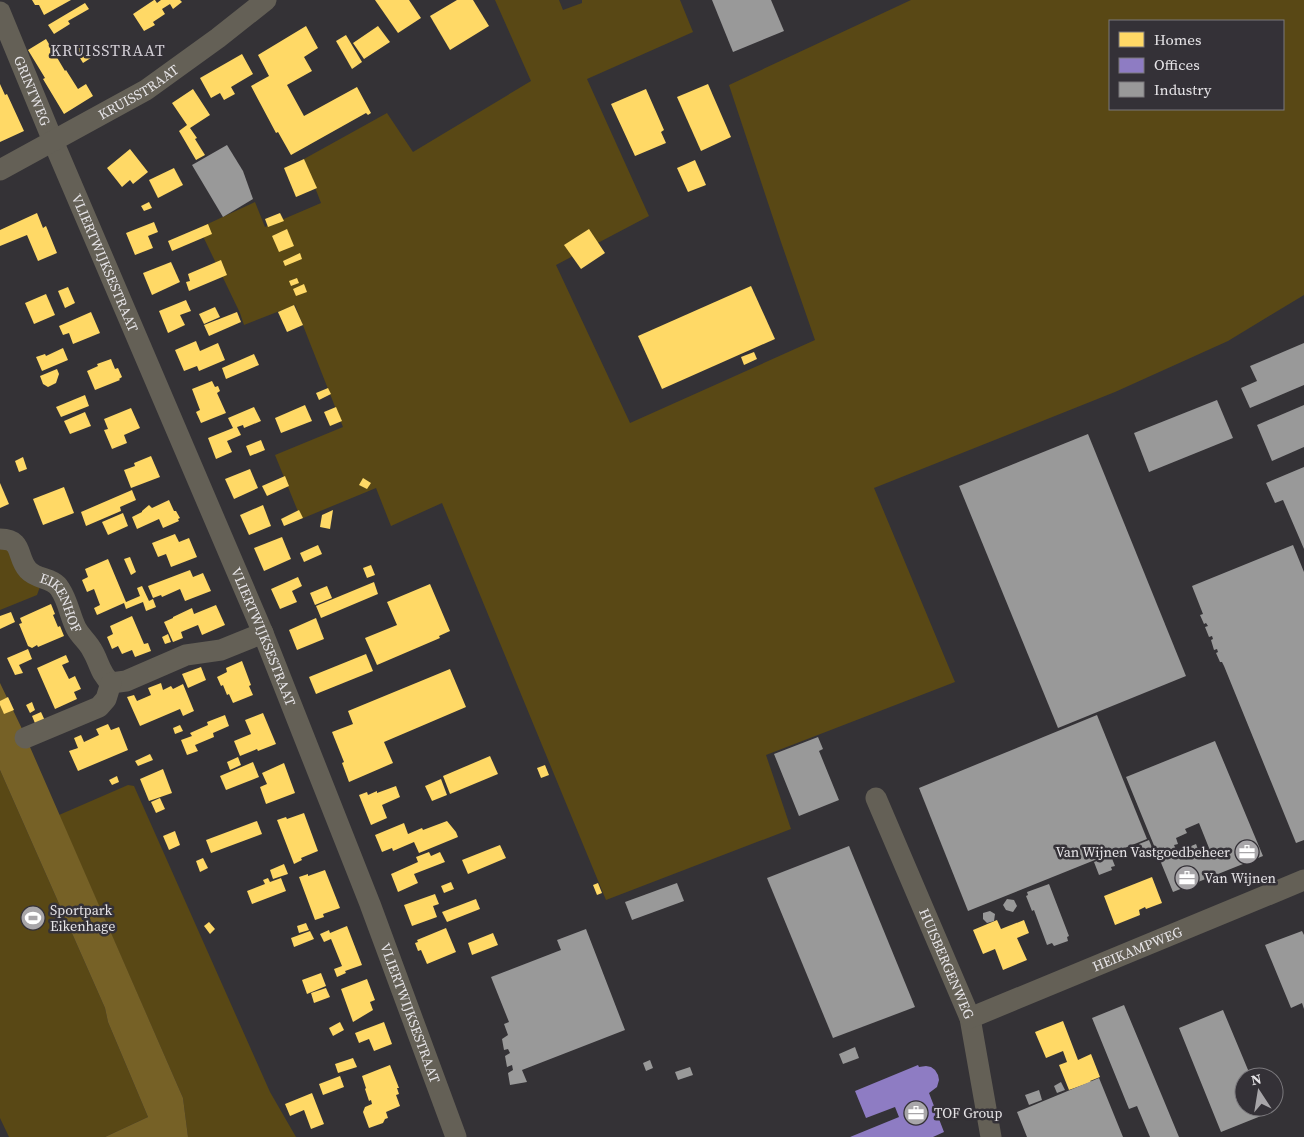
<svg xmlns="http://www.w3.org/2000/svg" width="1304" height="1137" viewBox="0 0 1304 1137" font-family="'Source Serif 4',serif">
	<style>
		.green { fill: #594815; fill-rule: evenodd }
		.forest { fill: #766126 }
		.homes { fill: #ffd966 }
		.offices { fill: #8e7cc3 }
		.industry { fill: #999; fill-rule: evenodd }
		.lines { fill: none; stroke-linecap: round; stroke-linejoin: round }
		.minor { stroke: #646056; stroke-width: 21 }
		.labels { text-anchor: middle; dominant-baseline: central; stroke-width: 5; stroke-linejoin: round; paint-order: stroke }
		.street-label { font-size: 14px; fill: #e6e4e7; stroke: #343137 }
		.poi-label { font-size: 14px; fill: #e6e4e7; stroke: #343137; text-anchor: start }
		.quarter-label { font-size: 16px; letter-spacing: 1px; fill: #d2ced5; stroke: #343137 }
	</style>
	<rect width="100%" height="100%" fill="#343236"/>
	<g class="green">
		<path d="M495 0H559L563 10 582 3V0H680L693 32 587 79 649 216 556 265 630 423 815 340 781 242 729 85 911 0H1304V295L1228 341 1115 392 874 488 955 682 766 755 791 829 606 900 442 503 391 526 376 488 301 519 275 455 343 427 295 305 244 325 240 313 199 228 255 202 265 227 321 203 304 159 387 113 413 152 531 81ZM1110 21H1283V109H1110Z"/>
		<polygon points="0,547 12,552 41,584 37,595 0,610"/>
		<polygon points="0,770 105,1008 108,1022 148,1117 105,1137 9,1137 0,1118"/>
		<polygon points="128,785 134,786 270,1092 296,1137 188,1137 183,1098 59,815"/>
	</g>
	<polygon class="forest" points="0,683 23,731 183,1098 188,1137 105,1137 148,1117 108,1022 105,1008 0,770"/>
	<g class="homes">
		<polygon points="32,0 71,0 44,15 39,5 35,5"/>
		<polygon points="154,0 155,0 157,3 161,0 180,0 182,2 173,9 170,4 162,9 165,14 153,22 155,25 144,31 133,14"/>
		<polygon points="375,0 409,0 421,18 398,33"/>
		<polygon points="457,0 473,0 489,26 450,50 430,16"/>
		<polygon points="85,3 89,9 68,21 70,24 54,34 48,25"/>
		<polygon points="306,26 318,48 304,57 312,71 287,85 304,116 357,87 371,113 368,115 366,113 291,155 278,132 276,133 251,86 269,76 258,55"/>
		<polygon points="378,26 390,42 364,59 353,43"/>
		<polygon points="346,35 362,62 352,69 336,41"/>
		<polygon points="46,39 65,71 66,70 78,89 86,84 93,96 64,114 43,79 45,78 28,50"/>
		<polygon points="86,44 94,56 83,63 75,50"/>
		<polygon points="242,54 253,74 231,87 235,94 224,100 220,93 211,98 200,78"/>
		<polygon points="0,84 5,95 7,94 24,131 0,142"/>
		<polygon points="708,84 731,137 701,151 677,97"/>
		<polygon points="193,89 210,115 190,128 197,138 195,139 205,155 196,160 179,131 187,125 172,103"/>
		<polygon points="646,89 664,130 661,132 666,143 635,156 611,104"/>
		<polygon points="130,149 148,172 133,184 130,180 122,187 107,168"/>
		<polygon points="304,159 317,188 296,197 284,168"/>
		<polygon points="695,160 706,185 688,192 677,168"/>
		<polygon points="174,168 183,185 158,198 149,180"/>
		<polygon points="149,202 152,208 144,211 141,206"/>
		<polygon points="37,213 43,228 46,226 57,253 38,261 27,235 0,246 0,230"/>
		<polygon points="280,213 284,221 268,227 265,219"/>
		<polygon points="154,222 158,232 148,236 153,248 135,255 126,233"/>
		<polygon points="208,224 212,234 172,251 168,241"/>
		<polygon points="287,229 294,246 279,252 272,236"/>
		<polygon points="589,229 605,253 581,269 564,245"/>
		<polygon points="300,253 302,259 285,266 283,261"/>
		<polygon points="221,260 227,275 189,291 186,282 190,281 188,274"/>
		<polygon points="171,262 180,282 152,295 143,273"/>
		<polygon points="297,278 299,283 291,286 289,281"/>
		<polygon points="304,284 307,292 296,296 293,289"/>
		<polygon points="751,286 775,339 662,389 638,336"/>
		<polygon points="68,287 75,303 65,308 58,291"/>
		<polygon points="46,294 55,315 34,324 25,303"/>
		<polygon points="186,300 191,311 180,315 185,325 168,333 159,311"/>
		<polygon points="294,305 303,325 287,332 278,312"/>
		<polygon points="215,307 220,317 204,324 199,314"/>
		<polygon points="91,312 100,333 73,344 69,333 63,335 59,326"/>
		<polygon points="237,312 241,322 209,336 204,325"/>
		<polygon points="196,341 200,351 218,343 225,360 199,371 197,366 184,371 175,350"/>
		<polygon points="63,348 68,360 42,371 36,357 45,354 46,356"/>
		<polygon points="754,352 757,359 744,365 741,357"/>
		<polygon points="254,354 259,365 226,379 222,368"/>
		<polygon points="111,359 115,369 118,368 122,377 119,379 120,380 95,390 87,371 98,366 97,364"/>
		<polygon points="57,369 59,374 56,383 48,387 43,384 40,376"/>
		<polygon points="212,381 215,387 218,386 220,391 217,393 226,413 201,423 196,412 200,410 192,389"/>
		<polygon points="328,388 331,394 319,400 316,393"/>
		<polygon points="85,395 89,406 61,417 56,407"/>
		<polygon points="305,405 312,421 281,433 275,418"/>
		<polygon points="254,407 261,421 244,428 243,425 237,427 241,435 227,441 232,452 216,459 208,438 233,428 228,418"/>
		<polygon points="336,407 342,421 330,426 324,412"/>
		<polygon points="131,408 140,428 124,435 127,443 112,449 104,430 108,429 104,419"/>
		<polygon points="85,412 91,426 70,434 64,421"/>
		<polygon points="261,440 265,450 250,456 246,446"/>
		<polygon points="151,456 160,477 131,488 124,470 135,466 134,463"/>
		<polygon points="23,457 27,469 19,472 15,461"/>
		<polygon points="250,469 258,488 234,499 225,479"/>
		<polygon points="285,476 289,486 267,496 262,486"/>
		<polygon points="363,478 371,483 367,489 359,485"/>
		<polygon points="0,483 9,504 0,508"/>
		<polygon points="64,487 74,513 43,525 33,499"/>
		<polygon points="132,490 136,500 120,507 121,511 86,526 81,512"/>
		<polygon points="169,500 174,511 176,511 180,518 178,519 179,521 163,528 159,519 137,529 132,517 142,512 142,511 149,505 152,508"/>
		<polygon points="263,505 271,526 249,535 240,515"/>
		<polygon points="299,510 303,518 284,526 281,519"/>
		<polygon points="333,510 330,529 320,527 322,515"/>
		<polygon points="123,513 128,526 108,535 102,522"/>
		<polygon points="175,534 179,542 189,538 197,557 171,567 166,554 158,557 152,543"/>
		<polygon points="282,537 291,559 264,571 254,548"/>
		<polygon points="318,545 322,554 304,562 300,553"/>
		<polygon points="130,557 136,572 131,575 124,559"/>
		<polygon points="108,559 126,602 140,596 137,588 142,586 149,601 153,599 156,607 146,611 143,602 126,609 124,603 97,615 94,608 100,605 94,589 87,592 82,580 88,577 85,569"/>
		<polygon points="371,565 375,575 367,578 363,568"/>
		<polygon points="190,570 193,577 203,573 211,591 185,601 180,589 162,597 161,595 153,598 148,586"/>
		<polygon points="298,577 302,586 292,591 297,602 280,609 271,589"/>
		<polygon points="374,582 378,594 321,618 316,606"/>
		<polygon points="430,584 450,631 439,636 440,638 377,665 365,638 397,625 387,602"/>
		<polygon points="327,586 332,598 315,605 310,593"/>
		<polygon points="51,604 55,614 53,615 58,627 60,626 64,636 38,647 37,645 32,648 28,646 19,624 22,623 20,618"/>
		<polygon points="216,605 225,625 202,635 198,625 181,632 183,638 173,642 164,622 173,618 173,617 192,608 194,614"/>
		<polygon points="11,612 15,622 0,629 0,616"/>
		<polygon points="132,616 144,644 148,643 151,651 135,657 132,650 122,654 118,646 112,649 107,637 113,634 110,626"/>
		<polygon points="316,618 324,639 297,650 289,630"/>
		<polygon points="168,634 171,642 165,644 162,637"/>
		<polygon points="28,649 32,659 19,665 23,673 15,675 7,658"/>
		<polygon points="366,654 373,671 316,694 309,677"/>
		<polygon points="66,655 69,662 62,665 69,679 75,676 81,689 74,692 77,699 55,709 37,668"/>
		<polygon points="242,661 251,685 249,686 253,695 233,703 229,694 227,695 223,685 221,686 217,677 227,672 226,668"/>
		<polygon points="201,667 206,680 188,688 182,674"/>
		<polygon points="450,669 466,707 384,742 393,763 349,782 342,763 344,762 332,732 353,724 348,711"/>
		<polygon points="161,683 163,690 171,686 173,689 183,684 194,711 183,716 180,709 140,726 127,697 134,695 137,701 151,695 148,688"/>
		<polygon points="8,697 14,710 4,714 0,705 0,701"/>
		<polygon points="32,702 35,710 30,713 26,705"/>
		<polygon points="41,712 46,723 37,728 32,716"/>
		<polygon points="263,713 276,744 258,751 257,749 240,756 234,741 251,734 245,720"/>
		<polygon points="225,715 229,726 213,733 214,737 195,745 198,751 187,755 181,740 192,736 190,733 208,725 207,722"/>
		<polygon points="108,724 111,730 119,727 128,750 78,771 69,751 78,748 74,738 81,735 84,742 99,735 96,729"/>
		<polygon points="180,725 183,731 175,734 173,728"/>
		<polygon points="150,754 153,760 138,766 135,761"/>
		<polygon points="490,756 498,774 450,794 443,776"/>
		<polygon points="238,757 241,765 230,770 227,762"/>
		<polygon points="253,762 259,777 226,790 220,776"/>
		<polygon points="284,763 295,793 266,804 260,787 267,784 262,773"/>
		<polygon points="545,765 549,775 541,778 537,768"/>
		<polygon points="163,769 172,793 149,801 140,779"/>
		<polygon points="117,776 119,782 112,785 109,780"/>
		<polygon points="441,779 447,795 432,801 425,786"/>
		<polygon points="396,786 400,797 382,805 387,818 371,825 359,795 367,792 368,795 377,791 377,793"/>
		<polygon points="160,798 165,809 156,813 151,802"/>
		<polygon points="304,813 318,851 301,858 302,860 294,864 277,820 286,817 287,819"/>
		<polygon points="257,821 262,834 211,853 206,840"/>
		<polygon points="447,821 456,832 458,837 419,853 414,842 393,851 392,848 382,852 375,835 404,823 408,834 422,828 423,830"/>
		<polygon points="175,831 180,845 169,850 163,836"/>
		<polygon points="500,845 506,858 468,874 462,860"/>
		<polygon points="429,852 431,856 440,852 445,862 414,874 418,883 398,892 391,874 418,862 416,857"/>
		<polygon points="203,858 208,868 200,872 196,861"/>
		<polygon points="284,864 288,874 273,879 270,870"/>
		<polygon points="325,870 340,908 323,914 324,917 315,920 299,877 308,874 308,876"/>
		<polygon points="1152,877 1162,903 1146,909 1145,907 1139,910 1140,915 1115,925 1104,896"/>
		<polygon points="268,878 270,882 281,878 286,891 252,904 247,891 265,884 263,880"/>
		<polygon points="451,882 454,889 444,893 441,886"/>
		<polygon points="598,883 602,893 597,895 593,885"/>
		<polygon points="435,894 439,904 433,906 437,917 412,926 404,905"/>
		<polygon points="476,899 480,909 447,922 442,912"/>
		<polygon points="997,920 1001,929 1024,920 1029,933 1017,938 1027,960 1003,970 995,949 983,954 973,930"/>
		<polygon points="209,922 215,929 210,934 204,926"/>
		<polygon points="306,923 309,930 299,933 297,926"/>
		<polygon points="347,926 362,965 345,971 346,973 337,977 334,969 342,966 331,939 324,942 320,934 329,930 330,933"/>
		<polygon points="446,928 456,952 427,964 421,950 418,951 415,943 418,942 417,940"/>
		<polygon points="310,931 314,939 294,947 291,938"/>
		<polygon points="493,933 498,945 472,955 468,943"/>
		<polygon points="321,973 326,986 307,994 302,980"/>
		<polygon points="367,979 375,1000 370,1002 373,1010 353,1022 341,989"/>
		<polygon points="326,988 330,997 314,1003 311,993"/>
		<polygon points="1063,1021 1078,1060 1091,1054 1100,1077 1090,1081 1091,1082 1069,1090 1059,1065 1067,1062 1063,1051 1046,1058 1035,1032"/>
		<polygon points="340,1022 344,1030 333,1036 329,1028"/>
		<polygon points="384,1022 392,1044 374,1051 369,1039 359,1043 355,1033"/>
		<polygon points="353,1058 357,1067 338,1073 335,1064"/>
		<polygon points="390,1065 399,1088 397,1088 399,1094 396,1095 400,1106 386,1112 388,1118 385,1119 383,1123 369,1128 363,1112 365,1107 372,1104 371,1100 369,1101 365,1089 366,1088 362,1076"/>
		<polygon points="340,1076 344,1087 323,1095 319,1084"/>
		<polygon points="312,1093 324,1124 311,1129 304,1110 290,1116 285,1104"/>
	</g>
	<polygon class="offices" points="918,1065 919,1067 926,1066 931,1067 935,1070 938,1075 939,1080 937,1087 929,1093 944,1132 933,1137 850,1137 899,1117 895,1107 866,1118 855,1091"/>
	<g class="industry">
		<polygon points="712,0 771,0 784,31 733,52"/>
		<polygon points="227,145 243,171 253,199 223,217 192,165"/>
		<polygon points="1304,343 1304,385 1250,408 1241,388 1257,381 1250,366"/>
		<polygon points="1217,400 1233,438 1149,472 1134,433"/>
		<polygon points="1304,405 1304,447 1272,461 1257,425"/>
		<polygon points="1088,434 1186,676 1058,728 959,486"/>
		<polygon points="1304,467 1304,549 1283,500 1275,503 1266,483"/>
		<polygon points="1293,545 1304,572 1304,840 1296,843 1224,666 1222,662 1220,662 1216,653 1218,652 1217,649 1214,650 1211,640 1213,639 1212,636 1209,637 1205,627 1208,626 1206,623 1204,624 1200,615 1203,614 1192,586"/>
		<polygon points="1097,715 1147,839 968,911 919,788"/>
		<polygon points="818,737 823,749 819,751 839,800 799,816 774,754"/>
		<path d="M1215 741 1263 856 1173 892 1126 777ZM1199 823 1209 848 1199 852 1196 844 1184 849 1185 851 1178 854 1174 845 1178 844 1176 838 1187 833 1185 829Z"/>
		<polygon points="1149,840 1154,853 1144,857 1139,844"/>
		<polygon points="849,846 915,1007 833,1038 767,878"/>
		<polygon points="1111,856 1115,866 1111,867 1112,870 1099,875 1094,862"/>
		<polygon points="677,883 684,901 632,920 625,902"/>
		<polygon points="1049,884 1069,936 1067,937 1068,941 1054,946 1052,943 1047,945 1034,910 1032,911 1026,896 1028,895 1027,892"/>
		<polygon points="1007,899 1014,900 1017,906 1013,912 1006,910 1003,905"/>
		<polygon points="990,911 995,914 994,921 987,923 983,919 983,913"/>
		<polygon points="586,929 625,1030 522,1070 527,1082 510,1085 508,1073 513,1070 512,1065 507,1067 505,1056 510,1053 508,1049 504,1050 502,1039 508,1035 504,1024 509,1022 491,977 561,950 557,940"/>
		<polygon points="1302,931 1304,935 1304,1009 1302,1003 1291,1008 1265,945"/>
		<polygon points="1124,1005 1162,1096 1179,1137 1150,1137 1137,1106 1129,1109 1092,1018"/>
		<polygon points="1223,1010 1251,1077 1244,1077 1244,1107 1263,1107 1266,1114 1221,1132 1179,1028"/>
		<polygon points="855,1047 859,1058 843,1064 839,1054"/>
		<polygon points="650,1060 653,1068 646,1071 643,1063"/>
		<polygon points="690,1067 693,1075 678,1080 675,1072"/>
		<polygon points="1099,1078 1123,1137 1027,1137 1017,1112"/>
		<polygon points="1061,1082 1065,1090 1057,1093 1054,1086"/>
		<polygon points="1039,1090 1042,1100 1029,1105 1025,1095"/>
	</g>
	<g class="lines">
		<g class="minor">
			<path id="s1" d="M0 12 53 141 263 633 370 904 456 1137"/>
			<path id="s2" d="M0 170 146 90 218 38 266 0"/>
			<path id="s3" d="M0 539C24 539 16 557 28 570 37 580 53 577 60 589 68 601 70 616 76 628 80 636 88 642 92 650 99 661 100 674 111 683L126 681 186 655 221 650 263 633"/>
			<polyline points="25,738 99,707 106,699 111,683"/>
			<path id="s4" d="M876 798 970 1018 991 1137"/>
			<path id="s5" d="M970 1018 1304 880"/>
		</g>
	</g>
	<defs>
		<symbol id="office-disc" viewBox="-11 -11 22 22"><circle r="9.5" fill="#a8a6a9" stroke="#343137"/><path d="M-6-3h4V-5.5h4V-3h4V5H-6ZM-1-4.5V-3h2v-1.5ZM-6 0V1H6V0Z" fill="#fff"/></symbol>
		<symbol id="stadium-disc" viewBox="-11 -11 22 22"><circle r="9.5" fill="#a8a6a9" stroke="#343137"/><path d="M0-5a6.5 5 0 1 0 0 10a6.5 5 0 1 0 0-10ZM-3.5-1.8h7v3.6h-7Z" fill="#fff"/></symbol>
	</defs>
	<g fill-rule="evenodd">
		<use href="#office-disc" x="1233" y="838" width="28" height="28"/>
		<use href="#office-disc" x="1173" y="864" width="28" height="28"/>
		<use href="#stadium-disc" x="19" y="904" width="28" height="28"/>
		<use href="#office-disc" x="902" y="1099" width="28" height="28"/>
	</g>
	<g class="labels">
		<g class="street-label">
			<text stroke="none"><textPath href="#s1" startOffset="85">GRINTWEG</textPath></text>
			<text stroke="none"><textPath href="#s2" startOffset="159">KRUISSTRAAT</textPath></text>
			<text stroke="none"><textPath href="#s1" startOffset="272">VLIERTWIJKSESTRAAT</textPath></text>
			<text stroke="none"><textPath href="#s3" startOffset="95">EIKENHOF</textPath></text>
			<text stroke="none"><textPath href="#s1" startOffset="678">VLIERTWIJKSESTRAAT</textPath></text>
			<text stroke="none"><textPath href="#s5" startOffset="181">HEIKAMPWEG</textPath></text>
			<text stroke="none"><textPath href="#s4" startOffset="180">HUISBERGENWEG</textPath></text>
			<text stroke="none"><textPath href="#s1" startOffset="1082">VLIERTWIJKSESTRAAT</textPath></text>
		</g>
		<g class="poi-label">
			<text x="1230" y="852" text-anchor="end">Van Wijnen Vastgoedbeheer</text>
			<text x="1204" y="878">Van Wijnen</text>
			<text x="50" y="910">Sportpark<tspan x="50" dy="16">Eikenhage</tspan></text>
			<text x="934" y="1113">TOF Group</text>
		</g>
		<g class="quarter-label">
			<text x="108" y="50">KRUISSTRAAT</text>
		</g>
	</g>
	<rect x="1109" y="20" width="175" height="90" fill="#343137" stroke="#7b797d"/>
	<rect x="1119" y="32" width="25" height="15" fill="#ffd966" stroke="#7b797d"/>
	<text x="1154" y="45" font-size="15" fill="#e6e4e7">Homes</text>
	<rect x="1119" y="58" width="25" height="15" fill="#8e7cc3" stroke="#7b797d"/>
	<text x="1154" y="70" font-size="15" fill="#e6e4e7">Offices</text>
	<rect x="1119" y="82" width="25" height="15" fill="#999999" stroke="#7b797d"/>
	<text x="1154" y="95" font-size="15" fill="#e6e4e7">Industry</text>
	<g transform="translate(1259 1092) rotate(348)"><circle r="24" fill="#343137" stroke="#7b797d"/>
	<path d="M0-4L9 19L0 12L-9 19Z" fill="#a8a6a9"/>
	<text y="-8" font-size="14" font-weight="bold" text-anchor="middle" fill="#e6e4e7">N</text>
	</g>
</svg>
